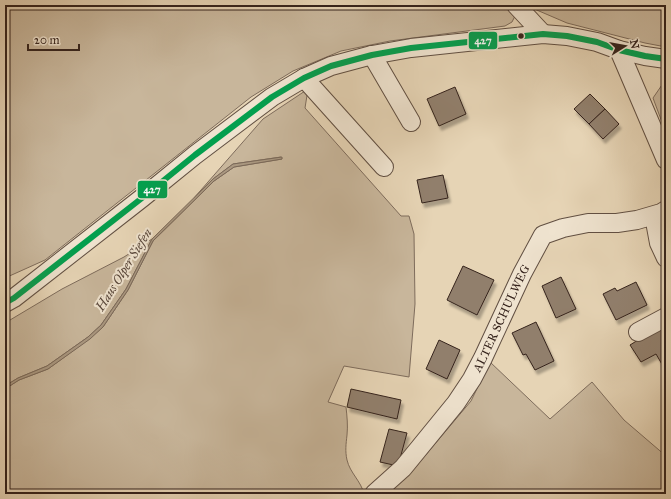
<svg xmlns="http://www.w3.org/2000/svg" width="671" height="499" viewBox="0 0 671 499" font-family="'IM FELL Great Primer',serif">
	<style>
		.green { fill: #c8b69b; stroke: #7e6c5c }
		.water { fill: #aa9881; stroke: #7b6959 }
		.building { fill: #917f6c; stroke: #35231c; filter: url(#shadow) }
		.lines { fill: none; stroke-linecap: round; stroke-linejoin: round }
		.minor-casing { stroke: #614f42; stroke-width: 20 }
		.minor { stroke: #efe3cf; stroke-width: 18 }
		.bus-1-casing { stroke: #efe3cf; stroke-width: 9 }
		.bus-1 { stroke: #039f4e; stroke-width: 6 }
		.bus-dot { fill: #35231c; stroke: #efe3cf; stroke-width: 1.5 }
		.labels { text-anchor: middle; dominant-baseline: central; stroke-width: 4; stroke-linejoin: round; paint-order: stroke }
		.street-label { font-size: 12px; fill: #35231c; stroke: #efe3cf }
		.water-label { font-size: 13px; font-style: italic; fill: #58463a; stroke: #efe3cf }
		.line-badge { stroke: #efe3cf; stroke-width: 1.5 }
		.badge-label { font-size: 11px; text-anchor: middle; font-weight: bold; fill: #fff }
	</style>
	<defs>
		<filter id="shadow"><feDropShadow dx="2.5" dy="4.5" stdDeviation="1" flood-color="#0004"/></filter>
	</defs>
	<rect width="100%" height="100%" fill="#e6d4b5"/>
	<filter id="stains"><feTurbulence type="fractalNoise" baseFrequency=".005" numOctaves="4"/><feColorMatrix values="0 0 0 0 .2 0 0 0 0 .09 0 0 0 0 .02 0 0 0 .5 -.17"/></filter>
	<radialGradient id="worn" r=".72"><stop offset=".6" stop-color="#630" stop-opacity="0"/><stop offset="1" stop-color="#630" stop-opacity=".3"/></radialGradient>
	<g class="green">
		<polygon points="5,5 504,5 515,16 512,22 505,26 390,41 341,51 293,71 251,97 45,260 5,278"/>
		<polygon points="525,5 666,5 666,47 645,43 567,23"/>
		<polygon points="666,79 666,133 653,98"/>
		<path d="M308 89 305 108 401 216H409L414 234 415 304 409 377 344 366 328 402 346 407C347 416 348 426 347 435 346 444 345 451 347 460 350 473 361 481 364 494H5V389L19 380 48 369 89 339 103 327 128 290 153 241 214 181 234 167 282 159 281 157 233 164 213 179 194 198 263 119Z"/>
		<polygon points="152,239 126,289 101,325 88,337 47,366 18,378 5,386 5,323 62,289 124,257"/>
		<polygon points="490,362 550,419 592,382 624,420 666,456 666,494 386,494 408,476 471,401"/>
	</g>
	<polygon class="water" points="282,157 282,159 234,167 214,181 153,241 128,290 103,327 90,339 48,369 19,380 5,389 5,386 18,378 47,366 88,337 101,325 126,289 152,239 213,179 233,164"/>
	<g class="building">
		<polygon points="455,87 466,114 439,126 427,99"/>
		<polygon points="590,94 605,109 589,124 574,109"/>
		<polygon points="605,109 619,124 603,139 589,124"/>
		<polygon points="443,175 448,198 422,203 417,180"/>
		<polygon points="463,266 494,280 477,315 447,300"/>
		<polygon points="561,277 576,309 556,318 542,286"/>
		<polygon points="636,282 647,305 616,320 603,294 615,288 617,291"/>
		<polygon points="536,322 554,361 535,370 526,354 523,355 512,333"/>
		<polygon points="664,324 666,326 666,365 663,366 656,354 641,362 630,345"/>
		<polygon points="439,340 460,350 447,379 426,369"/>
		<polygon points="351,389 401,400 397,419 347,407"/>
		<polygon points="389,429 407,433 398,466 380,462"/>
	</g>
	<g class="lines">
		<defs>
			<g id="minor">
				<polyline points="516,5 543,34"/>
				<polyline points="619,50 666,160"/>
				<polyline points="372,55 411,122"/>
				<polyline points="304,78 384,167"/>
				<polyline points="654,216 659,243 666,258"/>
				<polyline points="5,303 14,298 142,198 195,155 272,97 304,78 331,66 372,55 411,48 543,34 567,36 597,42 619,50 645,56 666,59"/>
				<polyline points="638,332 666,317"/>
				<path id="s1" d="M374 494 403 468 456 403 472 379 483 358 522 274 543 235 563 228 588 223H617L637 220 661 213 666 210"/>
			</g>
		</defs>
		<use href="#minor" class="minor-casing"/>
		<use href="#minor" class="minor"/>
		<defs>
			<polyline id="bus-1" points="5,303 14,298 142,198 195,155 272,97 304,78 331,66 372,55 411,48 543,34 567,36 597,42 619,50 645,56 666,59"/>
		</defs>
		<use href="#bus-1" class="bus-1-casing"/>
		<use href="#bus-1" class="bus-1"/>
	</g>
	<circle class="bus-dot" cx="521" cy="36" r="3.5"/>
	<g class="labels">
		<g class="street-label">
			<text stroke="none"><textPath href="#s1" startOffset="219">ALTER SCHULWEG</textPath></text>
		</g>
		<g class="water-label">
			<text transform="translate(124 270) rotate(-58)">Haus Olper Siefen</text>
		</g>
	</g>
	<g class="line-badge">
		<rect x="468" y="31" width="30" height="19" rx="4" fill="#039f4e"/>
		<rect x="137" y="180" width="31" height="19" rx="4" fill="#039f4e"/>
	</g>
	<g class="badge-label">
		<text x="483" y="44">427</text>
		<text x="152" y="193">427</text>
	</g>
	<rect width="671" height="499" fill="none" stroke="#e6d4b5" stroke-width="20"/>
	<rect x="6" y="6" width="659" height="487" fill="none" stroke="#35231c" stroke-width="2"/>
	<rect x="10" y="10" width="651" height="479" fill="none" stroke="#35231c"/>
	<g transform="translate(625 46) rotate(79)" stroke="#efe3cf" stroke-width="3" paint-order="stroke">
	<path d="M0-3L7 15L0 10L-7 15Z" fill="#35231c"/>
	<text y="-6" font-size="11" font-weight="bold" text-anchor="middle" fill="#35231c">N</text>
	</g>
	<path d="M28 44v6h51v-6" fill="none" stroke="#35231c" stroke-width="2"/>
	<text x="34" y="44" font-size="12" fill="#35231c" stroke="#efe3cf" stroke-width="3" paint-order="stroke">20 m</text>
	<rect width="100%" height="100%" filter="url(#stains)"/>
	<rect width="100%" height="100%" fill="url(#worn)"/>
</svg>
